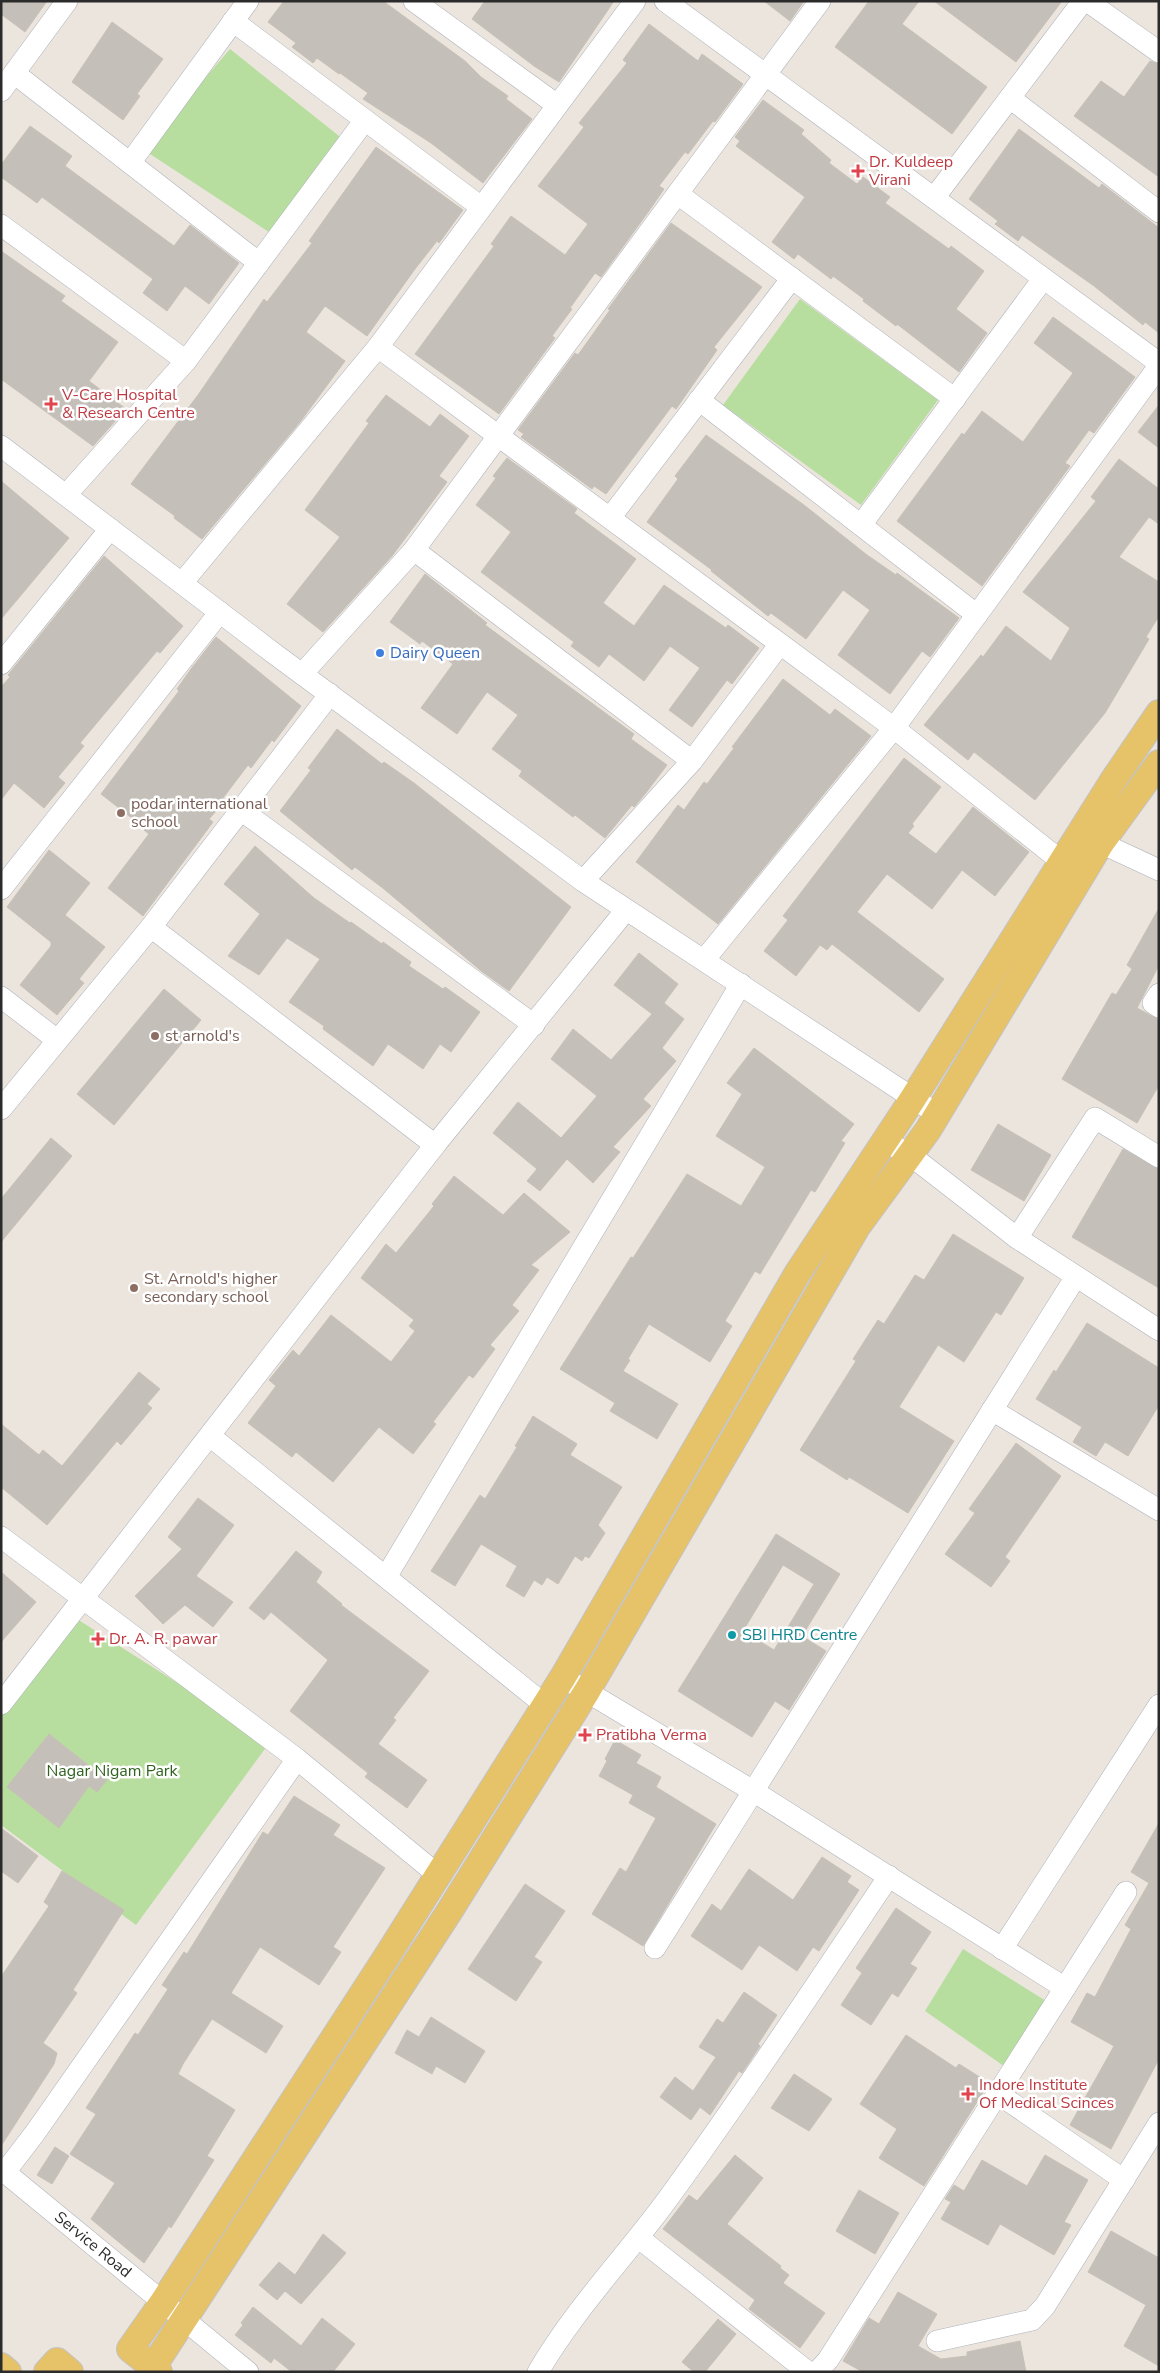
<svg xmlns="http://www.w3.org/2000/svg" width="1160" height="2373" viewBox="0 0 1160 2373" font-family="'Nunito Sans',sans-serif">
	<style>
		.green { fill: #b7de9e }
		.building { fill: #c4c0b9; stroke: #c7c0b7; fill-rule: evenodd }
		.lines { fill: none; stroke-linecap: round; stroke-linejoin: round }
		.minor-casing { stroke: #aeb1ba; stroke-width: 22 }
		.major-casing { stroke: #c4c4c4; stroke-width: 28 }
		.minor { stroke: #fff; stroke-width: 21 }
		.major { stroke: #e6c268; stroke-width: 26 }
		.health-dot { fill: #e0444e; stroke: #fff; stroke-width: 2 }
		.shop-dot { fill: #3f7fe0; stroke: #fff; stroke-width: 2 }
		.education-dot { fill: #8d6e63; stroke: #fff; stroke-width: 2 }
		.culture-dot { fill: #0f9aa8; stroke: #fff; stroke-width: 2 }
		.labels { text-anchor: middle; dominant-baseline: central; stroke-width: 5; stroke-linejoin: round; paint-order: stroke }
		.health-label { font-size: 16px; fill: #be3a42; stroke: #fff; text-anchor: start }
		.shop-label { font-size: 16px; fill: #366cbe; stroke: #fff; text-anchor: start }
		.education-label { font-size: 16px; fill: #785e54; stroke: #fff; text-anchor: start }
		.culture-label { font-size: 16px; fill: #0d838f; stroke: #fff; text-anchor: start }
		.park-label { font-size: 16px; fill: #316220; stroke: #fff }
		.street-label { font-size: 16px; fill: #2b2b2b; stroke: #fff }
	</style>
	<rect width="100%" height="100%" fill="#ebe5de"/>
	<g class="green">
		<polygon points="230,49 344,140 272,234 144,150"/>
		<polygon points="800,299 938,400 861,505 723,405"/>
		<polygon points="77,1619 270,1742 136,1925 1,1825 1,1700"/>
		<polygon points="963,1949 1054,2006 1011,2071 925,2011"/>
	</g>
	<g class="building">
		<polygon points="1,1 47,1 25,32 1,14"/>
		<polygon points="284,1 383,1 465,61 481,77 508,96 506,99 532,119 483,183 431,143 363,99 368,93 340,73 339,74 317,58 313,63 292,47 296,43 268,22"/>
		<polygon points="485,1 614,1 559,82 534,66 472,19"/>
		<polygon points="764,1 804,1 790,21"/>
		<polygon points="869,1 919,1 902,24 987,87 952,134 835,47"/>
		<polygon points="934,1 1062,1 1016,62"/>
		<polygon points="112,22 163,59 137,94 140,96 123,120 72,82"/>
		<polygon points="649,24 698,61 702,54 743,84 715,122 713,121 688,154 685,152 659,186 664,189 651,208 601,277 595,273 570,308 572,309 552,336 555,338 499,414 415,354 494,246 491,244 511,216 565,255 588,224 538,186 584,127 579,123 627,63 623,60"/>
		<polygon points="1150,61 1159,64 1159,177 1074,116 1101,81 1124,97"/>
		<polygon points="763,100 804,130 801,134 831,160 829,163 857,184 863,177 890,197 885,203 949,249 951,246 984,271 956,309 987,333 959,372 897,324 896,326 863,301 864,299 833,276 831,279 798,254 794,259 772,242 805,197 736,146 740,141 735,137"/>
		<polygon points="30,126 72,156 65,166 174,246 190,225 239,263 209,304 185,286 167,311 143,293 153,279 42,197 37,203 1,177 1,165"/>
		<polygon points="1019,129 1099,188 1102,184 1159,228 1159,333 1145,322 1143,325 1094,286 1022,235 1018,241 995,224 998,221 969,199"/>
		<polygon points="376,147 463,210 439,243 437,241 415,269 367,336 325,306 306,332 345,361 300,422 202,539 174,518 175,516 131,484 198,395 264,299 267,302 312,243 309,241"/>
		<polygon points="671,223 762,287 714,347 717,350 676,409 672,406 606,494 594,486 592,489 521,437 524,434 518,430 575,353 578,355 610,310 608,309"/>
		<polygon points="1,251 65,296 61,301 118,342 89,381 126,409 93,446 1,379"/>
		<polygon points="1053,317 1135,377 1094,433 1089,430 1065,463 1070,466 982,586 897,521 962,433 964,435 982,411 1023,442 1073,373 1034,343"/>
		<polygon points="386,395 430,427 440,414 469,436 439,476 447,482 427,509 392,556 323,632 287,604 340,537 305,510 369,423 366,421"/>
		<polygon points="1159,405 1159,448 1138,432"/>
		<polygon points="706,435 804,505 867,555 896,575 897,573 959,618 930,657 922,651 890,694 838,655 870,610 843,590 806,639 771,613 768,616 711,571 712,570 647,522 678,479 675,476"/>
		<polygon points="507,458 577,509 574,513 636,559 603,603 634,626 664,585 726,628 728,625 759,648 732,684 727,680 692,727 669,710 700,668 670,646 644,681 609,654 599,667 571,646 574,642 481,572 511,532 476,505 496,478 493,476"/>
		<polygon points="1119,459 1159,489 1159,524 1149,517 1119,557 1159,582 1159,616 1146,637 1149,639 1105,713 1035,800 974,752 968,760 924,725 981,655 983,657 1006,626 1051,661 1070,628 1023,592 1096,501 1091,497"/>
		<polygon points="1,481 69,538 1,619"/>
		<polygon points="104,556 183,626 160,653 157,651 80,743 84,746 58,777 65,783 44,808 14,783 1,800 1,687 10,677 8,675"/>
		<polygon points="425,574 487,623 485,625 634,734 631,739 667,765 645,794 634,807 632,805 605,838 575,815 573,817 519,776 522,771 492,749 518,715 487,692 457,734 421,708 453,664 422,641 420,644 390,622"/>
		<polygon points="216,637 301,706 274,742 272,740 251,768 248,765 223,798 226,800 209,819 213,822 143,916 108,888 149,834 144,830 146,829 101,794 179,691 177,689 191,669"/>
		<polygon points="783,679 830,715 835,709 871,736 718,924 636,862 678,805 684,810 704,782 707,784 734,748 732,747"/>
		<polygon points="337,729 382,764 384,762 414,783 571,907 509,991 480,970 384,889 355,867 352,870 280,811 311,770 308,768"/>
		<polygon points="904,758 941,787 912,824 914,826 908,833 936,854 973,807 1029,852 995,896 962,870 932,909 887,874 857,912 944,979 919,1012 832,944 827,950 820,945 796,976 764,951 788,920 783,916"/>
		<polygon points="255,846 314,898 350,923 351,922 382,944 383,942 411,962 409,966 443,989 445,987 480,1012 451,1052 440,1044 423,1069 388,1044 373,1066 323,1029 324,1026 289,1002 320,959 287,938 259,975 228,956 260,914 224,884"/>
		<polygon points="49,850 90,883 65,915 105,947 79,979 84,983 57,1015 20,985 51,946 51,942 7,907"/>
		<polygon points="1159,908 1159,965 1137,1008 1159,1020 1159,1085 1137,1123 1062,1079 1112,993 1116,995 1132,969 1127,965"/>
		<polygon points="639,953 678,984 664,1003 684,1019 662,1048 676,1061 643,1099 651,1106 613,1147 620,1152 593,1183 567,1159 540,1191 527,1181 537,1169 493,1133 518,1102 561,1138 597,1096 551,1059 573,1029 611,1060 652,1014 614,985"/>
		<polygon points="164,989 201,1020 114,1125 77,1094"/>
		<polygon points="754,1048 854,1124 841,1141 845,1143 815,1192 811,1190 760,1274 755,1271 725,1321 732,1326 710,1362 649,1324 628,1359 630,1360 623,1371 678,1404 657,1439 610,1411 615,1403 560,1369 631,1257 633,1258 687,1174 741,1206 765,1167 716,1136 742,1094 727,1083"/>
		<polygon points="998,1124 1051,1155 1024,1201 971,1170"/>
		<polygon points="51,1138 72,1156 1,1242 1,1199"/>
		<polygon points="1123,1149 1159,1169 1159,1288 1072,1237"/>
		<polygon points="454,1176 503,1215 524,1193 570,1232 531,1265 539,1270 512,1305 519,1311 490,1345 495,1349 473,1378 469,1375 433,1422 436,1424 413,1454 379,1427 333,1482 296,1452 292,1457 248,1423 276,1386 269,1380 293,1350 299,1356 331,1315 391,1362 415,1331 409,1326 414,1320 361,1278 386,1244 396,1253 434,1206 432,1204"/>
		<polygon points="953,1234 1024,1278 1001,1315 996,1312 964,1362 938,1345 899,1407 954,1441 908,1513 849,1477 847,1480 800,1450 856,1361 853,1359 878,1320 884,1324 915,1275 924,1280"/>
		<polygon points="1087,1323 1159,1368 1159,1405 1128,1456 1105,1442 1096,1456 1073,1442 1082,1427 1036,1399 1054,1370 1056,1372"/>
		<polygon points="139,1372 160,1389 147,1404 152,1408 121,1445 117,1441 47,1525 1,1487 1,1424 39,1455 43,1450 62,1466"/>
		<polygon points="533,1416 577,1444 570,1455 622,1487 598,1525 605,1533 589,1558 585,1556 582,1561 575,1556 558,1584 547,1577 542,1585 534,1580 524,1597 506,1586 517,1566 481,1544 455,1586 431,1571 480,1495 485,1499 517,1447 515,1446"/>
		<polygon points="1016,1443 1061,1476 1005,1557 1010,1561 991,1587 945,1554 975,1513 969,1509"/>
		<polygon points="198,1498 234,1525 196,1576 233,1602 213,1627 185,1605 163,1624 135,1596 182,1549 168,1537"/>
		<path d="M776 1534 840 1574 802 1636 826 1651 789 1710 775 1701 752 1737 678 1691ZM783 1565 814 1584 774 1650 743 1631Z"/>
		<polygon points="296,1551 322,1572 316,1582 342,1604 341,1605 429,1671 393,1718 396,1720 378,1744 427,1780 407,1808 365,1777 368,1773 290,1711 328,1660 271,1612 264,1620 249,1608"/>
		<polygon points="1,1572 36,1602 1,1642"/>
		<polygon points="49,1734 107,1780 97,1792 89,1786 59,1828 7,1787"/>
		<polygon points="615,1740 641,1755 636,1763 661,1777 656,1787 716,1824 643,1946 592,1914 620,1868 626,1872 656,1818 629,1803 633,1795 599,1776 607,1761 605,1759"/>
		<polygon points="294,1796 340,1825 333,1835 385,1868 333,1947 341,1952 319,1985 260,1947 236,1985 231,1993 283,2026 266,2053 212,2019 183,2064 178,2074 235,2110 207,2156 214,2160 171,2228 169,2226 144,2263 91,2219 115,2183 70,2154 96,2114 86,2108 135,2033 138,2035 168,1989 162,1985 184,1952 187,1954 263,1832 268,1835"/>
		<polygon points="1159,1823 1159,2059 1111,2149 1070,2125 1114,2046 1071,2022 1087,1993 1095,1997 1131,1929 1125,1925 1149,1883 1131,1872"/>
		<polygon points="1,1828 38,1856 18,1883 1,1871"/>
		<polygon points="822,1857 851,1876 847,1882 859,1890 819,1951 813,1947 797,1971 759,1945 742,1970 691,1936 712,1904 721,1911 749,1869 793,1900"/>
		<polygon points="62,1871 124,1910 73,1990 77,1993 43,2043 57,2053 54,2064 1,2146 1,1977 49,1906 44,1902"/>
		<polygon points="525,1884 565,1911 534,1957 542,1962 516,2001 468,1969"/>
		<polygon points="896,1908 931,1932 910,1964 917,1968 898,1997 892,1993 871,2025 841,2005 862,1973 856,1968"/>
		<polygon points="744,1992 777,2015 758,2044 760,2046 742,2073 739,2071 710,2115 700,2107 691,2120 660,2097 675,2077 693,2091 716,2057 699,2047 717,2019 723,2023"/>
		<polygon points="431,2017 485,2051 465,2083 436,2066 432,2074 395,2053 407,2030 419,2037"/>
		<polygon points="906,2035 956,2068 959,2064 989,2083 924,2186 879,2158 897,2129 860,2104"/>
		<polygon points="794,2074 832,2099 809,2131 771,2108"/>
		<polygon points="55,2147 69,2156 52,2184 37,2175"/>
		<polygon points="735,2155 763,2178 727,2224 781,2266 780,2268 789,2275 783,2283 825,2313 800,2348 749,2309 755,2300 663,2229 689,2195 697,2201"/>
		<polygon points="1045,2155 1088,2180 1064,2222 1071,2225 1054,2255 1000,2224 988,2245 941,2219 951,2202 945,2199 954,2185 964,2191 982,2160 1027,2186"/>
		<polygon points="859,2190 899,2213 875,2254 836,2231"/>
		<polygon points="1111,2231 1159,2258 1159,2366 1124,2346 1146,2305 1088,2272"/>
		<polygon points="323,2234 346,2253 301,2304 285,2291 277,2300 259,2285 279,2262 295,2275"/>
		<polygon points="898,2292 937,2314 918,2346 941,2359 967,2356 967,2352 1020,2341 1026,2372 863,2372 843,2361 869,2318 879,2324"/>
		<polygon points="253,2307 301,2346 322,2318 355,2344 333,2372 292,2372 274,2358 271,2363 235,2335 243,2325 241,2323"/>
		<polygon points="718,2319 736,2334 705,2372 694,2372 682,2362"/>
	</g>
	<g class="lines">
		<defs>
			<g id="minor">
				<polyline points="414,1 557,105"/>
				<polyline points="665,1 1159,363"/>
				<polyline points="1087,1 1159,52"/>
				<polyline points="233,21 481,207"/>
				<polyline points="14,73 259,263"/>
				<polyline points="1,91 67,1"/>
				<polyline points="1010,98 1159,212"/>
				<polyline points="130,163 248,1"/>
				<polyline points="678,194 955,399"/>
				<polyline points="934,198 1083,1"/>
				<polyline points="1,225 186,361"/>
				<polyline points="378,347 894,728 1061,861"/>
				<polyline points="699,400 977,615"/>
				<polyline points="1,446 276,655 583,881 937,1114"/>
				<polyline points="66,495 186,361 365,120"/>
				<polyline points="610,518 792,278"/>
				<polyline points="861,525 1043,279"/>
				<polyline points="414,550 692,761"/>
				<polyline points="182,583 378,347 635,1"/>
				<polyline points="1,664 110,529"/>
				<polyline points="302,674 414,550 820,1"/>
				<polyline points="241,810 534,1025"/>
				<polyline points="1101,843 1159,870"/>
				<polyline points="583,881 692,761 780,644"/>
				<polyline points="1,889 220,612"/>
				<polyline points="151,927 435,1145"/>
				<polyline points="704,960 894,728 1159,366"/>
				<polyline points="1159,994 1153,1003 1159,1007"/>
				<polyline points="1,997 57,1040"/>
				<polyline points="1,1109 151,927 330,694"/>
				<polyline points="885,1141 910,1155 1017,1238 1159,1330"/>
				<polyline points="1017,1238 1095,1118 1159,1157"/>
				<polyline points="992,1410 1159,1510"/>
				<polyline points="210,1436 545,1705"/>
				<polyline points="1,1537 297,1759 438,1875"/>
				<polyline points="386,1577 741,984"/>
				<polyline points="574,1684 753,1791 1065,1988"/>
				<polyline points="1,1704 435,1145 626,910"/>
				<polyline points="655,1948 1075,1278"/>
				<polyline points="1002,1949 1159,1705"/>
				<polyline points="997,2093 1124,2180"/>
				<path id="s1" d="M1 2169 248 2372"/>
				<polyline points="5,2172 35,2133 297,1759"/>
				<polyline points="639,2238 808,2372"/>
				<polyline points="937,2341 1032,2320 1045,2306 1159,2123"/>
				<path d="M538 2372C574 2310 625 2257 667 2200 744 2094 816 1985 889 1876"/>
				<polyline points="817,2372 828,2360 1126,1892"/>
			</g>
			<g id="major">
				<polyline points="1,2366 8,2372"/>
				<polyline points="153,2367 449,1912 587,1691 857,1227 928,1130 1101,843 1159,763"/>
				<polyline points="47,2372 57,2361 70,2372"/>
				<polyline points="159,2372 130,2349 163,2302 387,1956 563,1677 797,1274 912,1100 1114,779 1159,713"/>
			</g>
		</defs>
		<use href="#minor" class="minor-casing"/>
		<use href="#major" class="major-casing"/>
		<use href="#minor" class="minor"/>
		<use href="#major" class="major"/>
	</g>
	<g class="health-dot">
		<path d="M855.5 163.5h5v5h5v5h-5v5h-5v-5h-5v-5h5z"/>
		<path d="M48.5 396.5h5v5h5v5h-5v5h-5v-5h-5v-5h5z"/>
		<path d="M95.5 1631.5h5v5h5v5h-5v5h-5v-5h-5v-5h5z"/>
		<path d="M582.5 1727.5h5v5h5v5h-5v5h-5v-5h-5v-5h5z"/>
		<path d="M965.5 2086.5h5v5h5v5h-5v5h-5v-5h-5v-5h5z"/>
	</g>
	<circle class="shop-dot" cx="380" cy="653" r="5"/>
	<g class="education-dot">
		<circle cx="121" cy="813" r="5"/>
		<circle cx="155" cy="1036" r="5"/>
		<circle cx="134" cy="1288" r="5"/>
	</g>
	<circle class="culture-dot" cx="732" cy="1635" r="5"/>
	<g class="labels">
		<g class="health-label">
			<text x="869" y="162">Dr. Kuldeep<tspan x="869" dy="18">Virani</tspan></text>
			<text x="62" y="395">V-Care Hospital<tspan x="62" dy="18">&amp; Research Centre</tspan></text>
			<text x="109" y="1639">Dr. A. R. pawar</text>
			<text x="596" y="1735">Pratibha Verma</text>
			<text x="979" y="2085">Indore Institute<tspan x="979" dy="18">Of Medical Scinces</tspan></text>
		</g>
		<g class="shop-label">
			<text x="390" y="653">Dairy Queen</text>
		</g>
		<g class="education-label">
			<text x="131" y="804">podar international<tspan x="131" dy="18">school</tspan></text>
			<text x="165" y="1036">st arnold's</text>
			<text x="144" y="1279">St. Arnold's higher<tspan x="144" dy="18">secondary school</tspan></text>
		</g>
		<g class="culture-label">
			<text x="742" y="1635">SBI HRD Centre</text>
		</g>
		<g class="park-label">
			<text x="112" y="1771">Nagar Nigam Park</text>
		</g>
		<g class="street-label">
			<text stroke="none"><textPath href="#s1" startOffset="119">Service Road</textPath></text>
		</g>
	</g>
	<rect width="1160" height="2373" fill="none" stroke="#2b2b2b" stroke-width="5"/>
</svg>
